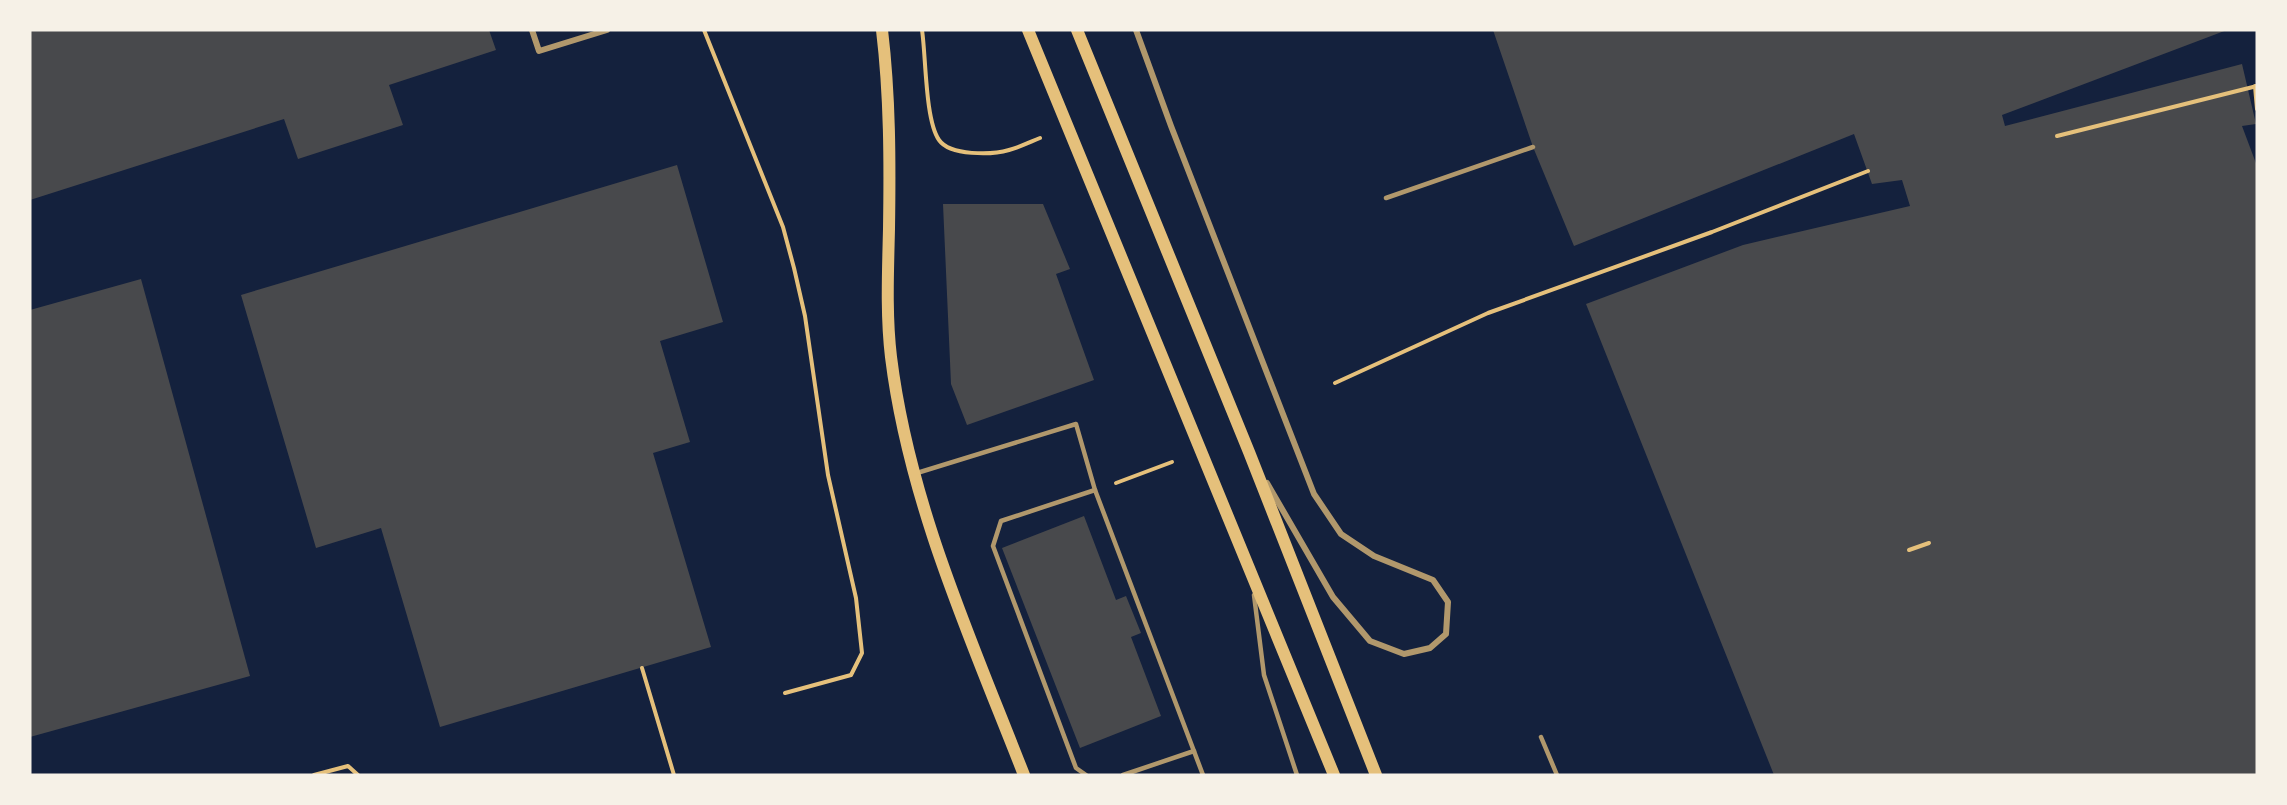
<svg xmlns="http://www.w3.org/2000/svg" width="2287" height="805" viewBox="0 0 2287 805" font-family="'PT Sans Narrow',sans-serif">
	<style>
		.building { fill: #48494c }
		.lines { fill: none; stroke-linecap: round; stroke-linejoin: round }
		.path { stroke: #e5c07b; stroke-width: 4 }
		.service { stroke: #b1986c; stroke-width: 4.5 }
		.minor { stroke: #b1986c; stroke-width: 6 }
		.secondary { stroke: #e5c07b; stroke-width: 12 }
	</style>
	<rect width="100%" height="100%" fill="#14213d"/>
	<g class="building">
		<polygon points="30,30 489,30 496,50 389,85 403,125 298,159 284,119 30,200"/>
		<polygon points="1493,30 2227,30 2002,115 2005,126 2242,64 2256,124 2242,126 2257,166 2257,775 1774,775 1586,304 1743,245 1910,206 1902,180 1872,184 1854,134 1574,246 1533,147"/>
		<polygon points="677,165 723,322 660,341 690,442 653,453 711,647 440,727 381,528 316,548 241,295"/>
		<polygon points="943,204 1043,204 1070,269 1056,274 1094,380 967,425 951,384"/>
		<polygon points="141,279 250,676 30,737 30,310"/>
		<polygon points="1084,516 1116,600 1126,596 1141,633 1131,637 1161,716 1080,748 1002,548"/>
	</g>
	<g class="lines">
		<g class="path">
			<polyline points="704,30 783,227 794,268 805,316 828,475 856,598 862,653 851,675 785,693"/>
			<path d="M922 30C926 56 925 120 939 140 950 156 992 155 1009 150 1020 147 1030 142 1040 138"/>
			<polyline points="2255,86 2257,109"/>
			<polyline points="2057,136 2257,86"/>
			<polyline points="1335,383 1488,313 1712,232 1868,171"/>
			<polyline points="1116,483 1172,462"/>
			<polyline points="1909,550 1929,543"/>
			<polyline points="642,668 674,775"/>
			<polyline points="314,775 348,766 358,775"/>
		</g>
		<g class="service">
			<polyline points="1386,198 1533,147"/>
			<polyline points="917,473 1076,424 1095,490 1203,775"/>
			<polyline points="1254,595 1264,675 1297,775"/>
			<polyline points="1541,737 1557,775"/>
			<polyline points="1086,775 1076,768 993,546 1001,521 1095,490"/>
			<polyline points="1123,775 1194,751"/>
		</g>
		<g class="minor">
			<polyline points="532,30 539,51 607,30"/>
			<polyline points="1136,30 1171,126 1314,494 1341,534 1374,556 1433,580 1448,602 1446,634 1430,648 1404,654 1370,641 1333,597 1267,483"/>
		</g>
		<g class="secondary">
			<path d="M882 30C890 97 890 162 889 229 888 271 886 315 891 357 909 503 971 639 1024 775"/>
			<polyline points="1028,30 1334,775"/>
			<polyline points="1077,30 1249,452 1376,775"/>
		</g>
	</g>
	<rect width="2287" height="805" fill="none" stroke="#f6f1e7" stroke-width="63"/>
</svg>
